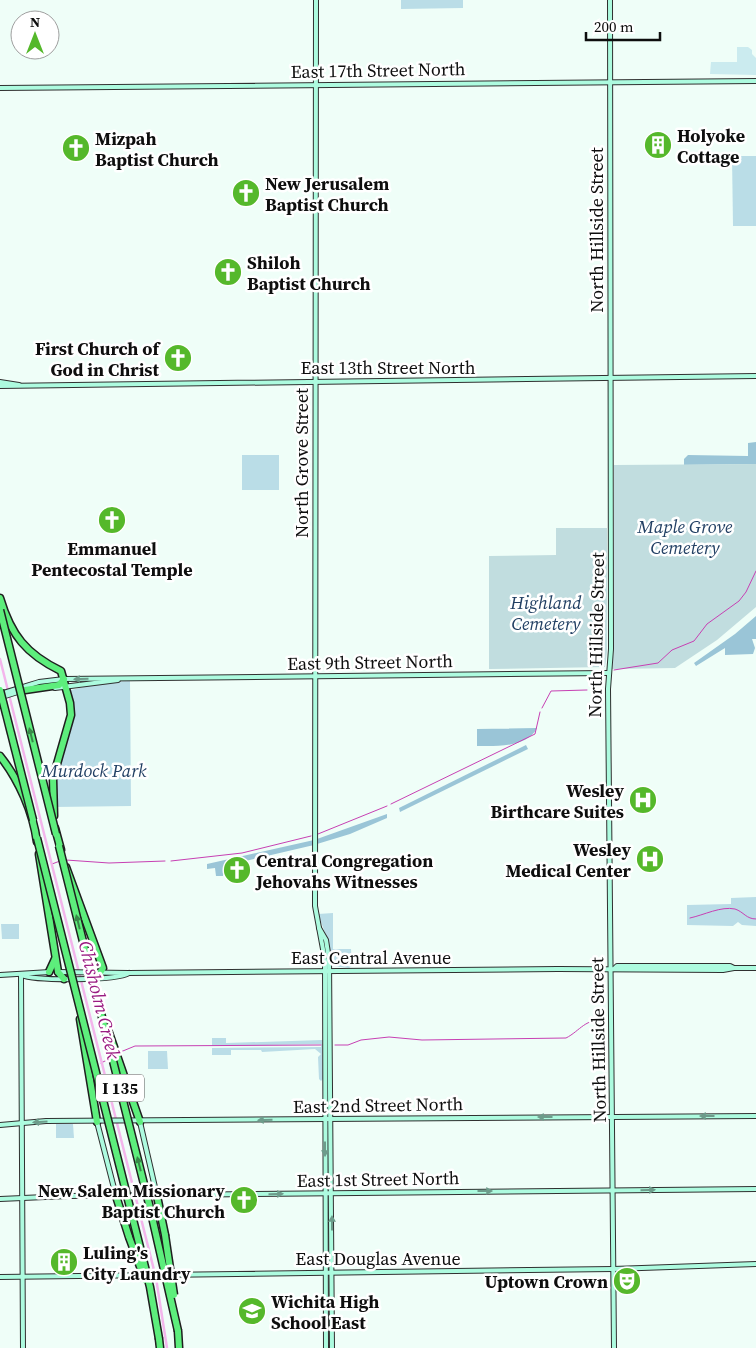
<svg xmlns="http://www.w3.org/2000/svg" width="756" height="1348" viewBox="0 0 756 1348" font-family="'Source Serif 4',serif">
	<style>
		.green { fill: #badde7 }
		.forest { fill: #9ac5d7 }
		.cemetery { fill: #c1dddf }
		.pitch { fill: #cbebef }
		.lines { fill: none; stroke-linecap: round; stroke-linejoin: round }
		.stream { stroke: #c740b3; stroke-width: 1 }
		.canal { stroke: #f3b6ec; stroke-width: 2.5 }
		.secondary-casing { stroke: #303030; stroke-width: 6 }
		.highway-casing { stroke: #1f1f1f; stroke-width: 9 }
		.secondary { stroke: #adfbdf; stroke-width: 4 }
		.highway { stroke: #5dee7c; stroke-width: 6 }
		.highway-bridge-casing { stroke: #1f1f1f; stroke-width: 9; stroke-linecap: butt }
		.highway-bridge { stroke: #5dee7c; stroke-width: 6 }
		.oneway { fill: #6d9c8b }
		.oneway2 { fill: #39894a }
		.labels { text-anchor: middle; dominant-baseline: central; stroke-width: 5; stroke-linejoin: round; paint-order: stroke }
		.shield { fill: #fff; stroke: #565656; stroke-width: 1 }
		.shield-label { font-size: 16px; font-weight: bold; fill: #0e0e0e }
		.street-label { font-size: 18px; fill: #0e0e0e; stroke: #fff }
		.poi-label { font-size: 18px; font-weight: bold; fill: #0e0e0e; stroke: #fff; text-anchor: start }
		.park-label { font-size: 18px; font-style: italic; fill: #213f63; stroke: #fff }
		.water-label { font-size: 19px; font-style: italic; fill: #9a1c82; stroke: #fff }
	</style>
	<rect width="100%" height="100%" fill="#effef8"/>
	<g class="green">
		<polygon points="401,0 463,0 463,8 401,9"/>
		<polygon points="732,156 756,156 756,226 733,226"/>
		<rect x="242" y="455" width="37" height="35"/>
		<polygon points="130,681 131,806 54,807 55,779 72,719 71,690 106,682"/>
		<polygon points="756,897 756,926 742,925 738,922 733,926 687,925 687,905 731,904 731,898"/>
		<polygon points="333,913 333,949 351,949 352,966 349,968 331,966 328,941 318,914"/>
		<polygon points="1,924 19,924 19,939 2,939"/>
		<polygon points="212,1038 226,1038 226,1043 322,1040 323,1079 321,1081 319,1079 318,1057 321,1054 315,1049 262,1052 261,1050 231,1050 231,1055 212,1055 212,1048 321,1047 321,1044 212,1046"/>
		<polygon points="148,1051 167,1051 168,1069 148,1069"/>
		<polygon points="56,1124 73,1124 74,1138 56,1138"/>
	</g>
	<g class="forest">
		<polygon points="756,442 756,464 684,465 684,459 688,455 748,456 748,443"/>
		<polygon points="756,616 756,639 752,639 755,648 753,654 725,655 725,648 696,666 694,663 735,634"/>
		<path d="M537 728C527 748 496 746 477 746V729Z"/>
		<polygon points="526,745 528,749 400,812 399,808"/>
		<polygon points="387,814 387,818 350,834 317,844 317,839"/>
		<polygon points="314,840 314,845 224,866 223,876 216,876 215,868 207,869 207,864"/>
	</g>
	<g class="cemetery">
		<polygon points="756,464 756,607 717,640 675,668 612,669 614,646 614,465"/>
		<polygon points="556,528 607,528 607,652 605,667 489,669 489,556 556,555"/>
	</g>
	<polygon class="pitch" points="737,47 748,47 752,50 752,54 756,58 756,75 710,74 711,62 737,62"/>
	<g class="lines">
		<g class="stream">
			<polyline points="614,670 658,663 672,650 694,641 707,624 739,601 746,592 756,571"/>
			<polyline points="542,708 551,691 587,690"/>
			<polyline points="391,804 535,734 540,712"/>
			<polyline points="318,834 387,806"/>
			<polyline points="66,860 109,863 165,861"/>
			<polyline points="171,861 242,853 311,836"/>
			<polyline points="52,864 60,861"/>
			<path d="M690 918C704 915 721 906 735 909 744 912 746 919 756 919"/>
			<path d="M335 1045H348L361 1040 389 1037 422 1040 566 1038C580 1031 586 1017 605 1021"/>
			<polyline points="118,1053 135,1046 321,1045"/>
			<polyline points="101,1063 111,1058"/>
		</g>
		<polyline class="canal" points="0,659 156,1278 167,1348"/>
		<defs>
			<g id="secondary">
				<polyline points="316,0 315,906 325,960 326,1348"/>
				<polyline points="610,0 611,649 608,689 614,1348"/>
				<polyline points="0,88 756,81"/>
				<polyline points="0,382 19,385"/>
				<polyline points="0,386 756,376"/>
				<polyline points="55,688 118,680"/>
				<polyline points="0,694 39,682 64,679 608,673"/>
				<polyline points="2,697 21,691"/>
				<polyline points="319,928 326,940 329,959 332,1348"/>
				<polyline points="614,969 617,966 730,966 734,968 756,968"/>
				<polyline points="57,972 129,973 558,969 723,970 734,968"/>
				<polyline points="0,975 50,972"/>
				<polyline points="21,975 23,1348"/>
				<path d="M21 975C36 981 116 981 129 973"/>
				<polyline points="97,1122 116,1196"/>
				<polyline points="140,1122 157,1196"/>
				<polyline points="0,1125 46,1121 756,1116"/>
				<polyline points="0,1199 68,1196 756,1189"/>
				<polyline points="0,1277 613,1269 756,1264"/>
			</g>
			<g id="highway">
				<path d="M0 598C11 635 26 654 61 671L70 703 71 715 53 778 54 816"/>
				<polyline points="25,690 59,685 64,679"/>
				<path d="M0 756C19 780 33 812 37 842"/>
				<polyline points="55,828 61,850"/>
				<polyline points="39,854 58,972 64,979"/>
				<polyline points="66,867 103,968 97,977 91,978"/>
				<polyline points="49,972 55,959"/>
				<polyline points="80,1019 97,1122"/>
				<polyline points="107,1027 140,1122"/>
				<polyline points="116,1196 129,1237"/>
				<polyline points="157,1196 165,1235"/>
				<polyline points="178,1331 179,1348"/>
				<polyline points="159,1339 160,1348"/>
			</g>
		</defs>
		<use href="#secondary" class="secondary-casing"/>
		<use href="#highway" class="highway-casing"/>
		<use href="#secondary" class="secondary"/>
		<use href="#highway" class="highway"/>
		<defs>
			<g id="highway-bridge">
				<polyline points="0,610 56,834"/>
				<polyline points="0,690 33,820"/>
				<polyline points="37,838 150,1287 159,1339"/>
				<polyline points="59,846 150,1208 178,1331"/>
				<polyline points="165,1235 174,1295"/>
				<polyline points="129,1237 145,1280"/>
			</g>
		</defs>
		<use href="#highway-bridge" class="highway-bridge-casing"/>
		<use href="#highway-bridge" class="highway-bridge"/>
	</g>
	<defs><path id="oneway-solid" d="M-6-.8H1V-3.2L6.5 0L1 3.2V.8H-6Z" transform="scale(1.25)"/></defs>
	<g class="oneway">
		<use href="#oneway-solid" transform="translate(81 679) rotate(179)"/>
		<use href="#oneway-solid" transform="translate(707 1116) rotate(180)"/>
		<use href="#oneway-solid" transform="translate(545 1117) rotate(180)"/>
		<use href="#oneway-solid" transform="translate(265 1120) rotate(179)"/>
		<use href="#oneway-solid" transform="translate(40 1122) rotate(176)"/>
		<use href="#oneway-solid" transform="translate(325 1149) rotate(90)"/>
		<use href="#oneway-solid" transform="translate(648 1190) rotate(-1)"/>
		<use href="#oneway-solid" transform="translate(485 1191)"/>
		<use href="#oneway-solid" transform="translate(276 1194) rotate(-1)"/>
		<use href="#oneway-solid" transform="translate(332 1223) rotate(-90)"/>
	</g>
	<g class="oneway2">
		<use href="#oneway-solid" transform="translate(31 735) rotate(-104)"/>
		<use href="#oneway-solid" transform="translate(78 922) rotate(-104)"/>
		<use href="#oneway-solid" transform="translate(139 1164) rotate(-104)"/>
	</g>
	<defs>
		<symbol id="building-disc" viewBox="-11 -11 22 22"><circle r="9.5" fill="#55b82b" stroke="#fff"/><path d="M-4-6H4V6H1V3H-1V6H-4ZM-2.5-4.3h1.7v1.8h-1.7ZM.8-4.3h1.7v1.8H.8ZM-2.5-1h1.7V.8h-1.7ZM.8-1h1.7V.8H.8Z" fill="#fff"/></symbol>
		<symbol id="church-disc" viewBox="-11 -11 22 22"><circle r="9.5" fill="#55b82b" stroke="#fff"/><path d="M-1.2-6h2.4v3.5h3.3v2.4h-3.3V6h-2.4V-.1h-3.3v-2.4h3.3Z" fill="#fff"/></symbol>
		<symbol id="hospital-disc" viewBox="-11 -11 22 22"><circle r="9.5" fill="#55b82b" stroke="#fff"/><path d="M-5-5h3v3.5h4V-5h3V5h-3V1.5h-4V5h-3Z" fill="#fff"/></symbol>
		<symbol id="theatre-disc" viewBox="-11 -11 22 22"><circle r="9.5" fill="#55b82b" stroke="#fff"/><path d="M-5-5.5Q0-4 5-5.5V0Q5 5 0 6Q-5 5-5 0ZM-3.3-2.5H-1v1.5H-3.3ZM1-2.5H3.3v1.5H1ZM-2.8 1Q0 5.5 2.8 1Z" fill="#fff"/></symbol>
		<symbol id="school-disc" viewBox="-11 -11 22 22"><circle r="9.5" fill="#55b82b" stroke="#fff"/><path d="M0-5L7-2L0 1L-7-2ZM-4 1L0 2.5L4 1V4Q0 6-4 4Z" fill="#fff"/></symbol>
	</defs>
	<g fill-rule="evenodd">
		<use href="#building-disc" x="642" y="129" width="32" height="32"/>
		<use href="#church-disc" x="60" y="132" width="32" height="32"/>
		<use href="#church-disc" x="230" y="177" width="32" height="32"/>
		<use href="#church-disc" x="212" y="256" width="32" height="32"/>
		<use href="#church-disc" x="162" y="342" width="32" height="32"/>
		<use href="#church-disc" x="96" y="504" width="32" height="32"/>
		<use href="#hospital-disc" x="627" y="784" width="32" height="32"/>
		<use href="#hospital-disc" x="634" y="843" width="32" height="32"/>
		<use href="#church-disc" x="221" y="854" width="32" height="32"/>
		<use href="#church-disc" x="228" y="1184" width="32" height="32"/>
		<use href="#building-disc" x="48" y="1246" width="32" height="32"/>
		<use href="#theatre-disc" x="611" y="1265" width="32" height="32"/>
		<use href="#school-disc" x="236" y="1295" width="32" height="32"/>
	</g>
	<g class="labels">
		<rect class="shield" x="96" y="1074.5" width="48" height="27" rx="4"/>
		<g class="shield-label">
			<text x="120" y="1088">I 135</text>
		</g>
		<g class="street-label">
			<text transform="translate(378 70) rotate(-1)">East 17th Street North</text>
			<text transform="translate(596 230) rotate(-90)">North Hillside Street</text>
			<text x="388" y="367">East 13th Street North</text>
			<text transform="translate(301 463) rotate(-90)">North Grove Street</text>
			<text transform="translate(596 635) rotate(-89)">North Hillside Street</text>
			<text transform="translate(370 662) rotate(-1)">East 9th Street North</text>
			<text x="371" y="957">East Central Avenue</text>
			<text transform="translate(598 1040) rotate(-91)">North Hillside Street</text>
			<text transform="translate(378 1105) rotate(-1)">East 2nd Street North</text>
			<text transform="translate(378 1179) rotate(-1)">East 1st Street North</text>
			<text x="378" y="1258">East Douglas Avenue</text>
		</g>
		<g class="poi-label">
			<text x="677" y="135">Holyoke<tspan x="677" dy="21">Cottage</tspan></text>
			<text x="95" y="138">Mizpah<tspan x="95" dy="21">Baptist Church</tspan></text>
			<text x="265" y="183">New Jerusalem<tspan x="265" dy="21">Baptist Church</tspan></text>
			<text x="247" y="262">Shiloh<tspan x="247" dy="21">Baptist Church</tspan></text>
			<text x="159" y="348" text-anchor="end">First Church of<tspan x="159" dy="21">God in Christ</tspan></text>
			<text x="112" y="548" text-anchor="middle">Emmanuel<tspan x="112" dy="21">Pentecostal Temple</tspan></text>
			<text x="624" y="790" text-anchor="end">Wesley<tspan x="624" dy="21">Birthcare Suites</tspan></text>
			<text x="631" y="849" text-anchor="end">Wesley<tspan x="631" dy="21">Medical Center</tspan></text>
			<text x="256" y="860">Central Congregation<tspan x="256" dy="21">Jehovahs Witnesses</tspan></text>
			<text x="225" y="1190" text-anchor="end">New Salem Missionary<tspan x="225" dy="21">Baptist Church</tspan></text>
			<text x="83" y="1252">Luling's<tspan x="83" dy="21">City Laundry</tspan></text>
			<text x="608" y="1281" text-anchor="end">Uptown Crown</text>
			<text x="271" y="1301">Wichita High<tspan x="271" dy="21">School East</tspan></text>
		</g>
		<g class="park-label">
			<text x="685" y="526">Maple Grove<tspan x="685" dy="21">Cemetery</tspan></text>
			<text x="546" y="602">Highland<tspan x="546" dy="21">Cemetery</tspan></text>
			<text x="94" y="770">Murdock Park</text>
		</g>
		<g class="water-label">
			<text transform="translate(100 1000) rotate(76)">Chisholm Creek</text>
		</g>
	</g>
	<g transform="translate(35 35)"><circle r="24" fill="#ffffff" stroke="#9f9f9f"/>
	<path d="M0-4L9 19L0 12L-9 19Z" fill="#55b82b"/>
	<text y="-8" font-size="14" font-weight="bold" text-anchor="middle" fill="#0e0e0e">N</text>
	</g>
	<path d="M586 32v8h74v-8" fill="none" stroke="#0e0e0e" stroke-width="2.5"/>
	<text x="594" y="32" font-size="15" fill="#0e0e0e" stroke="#ffffff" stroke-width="4" paint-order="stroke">200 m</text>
</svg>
